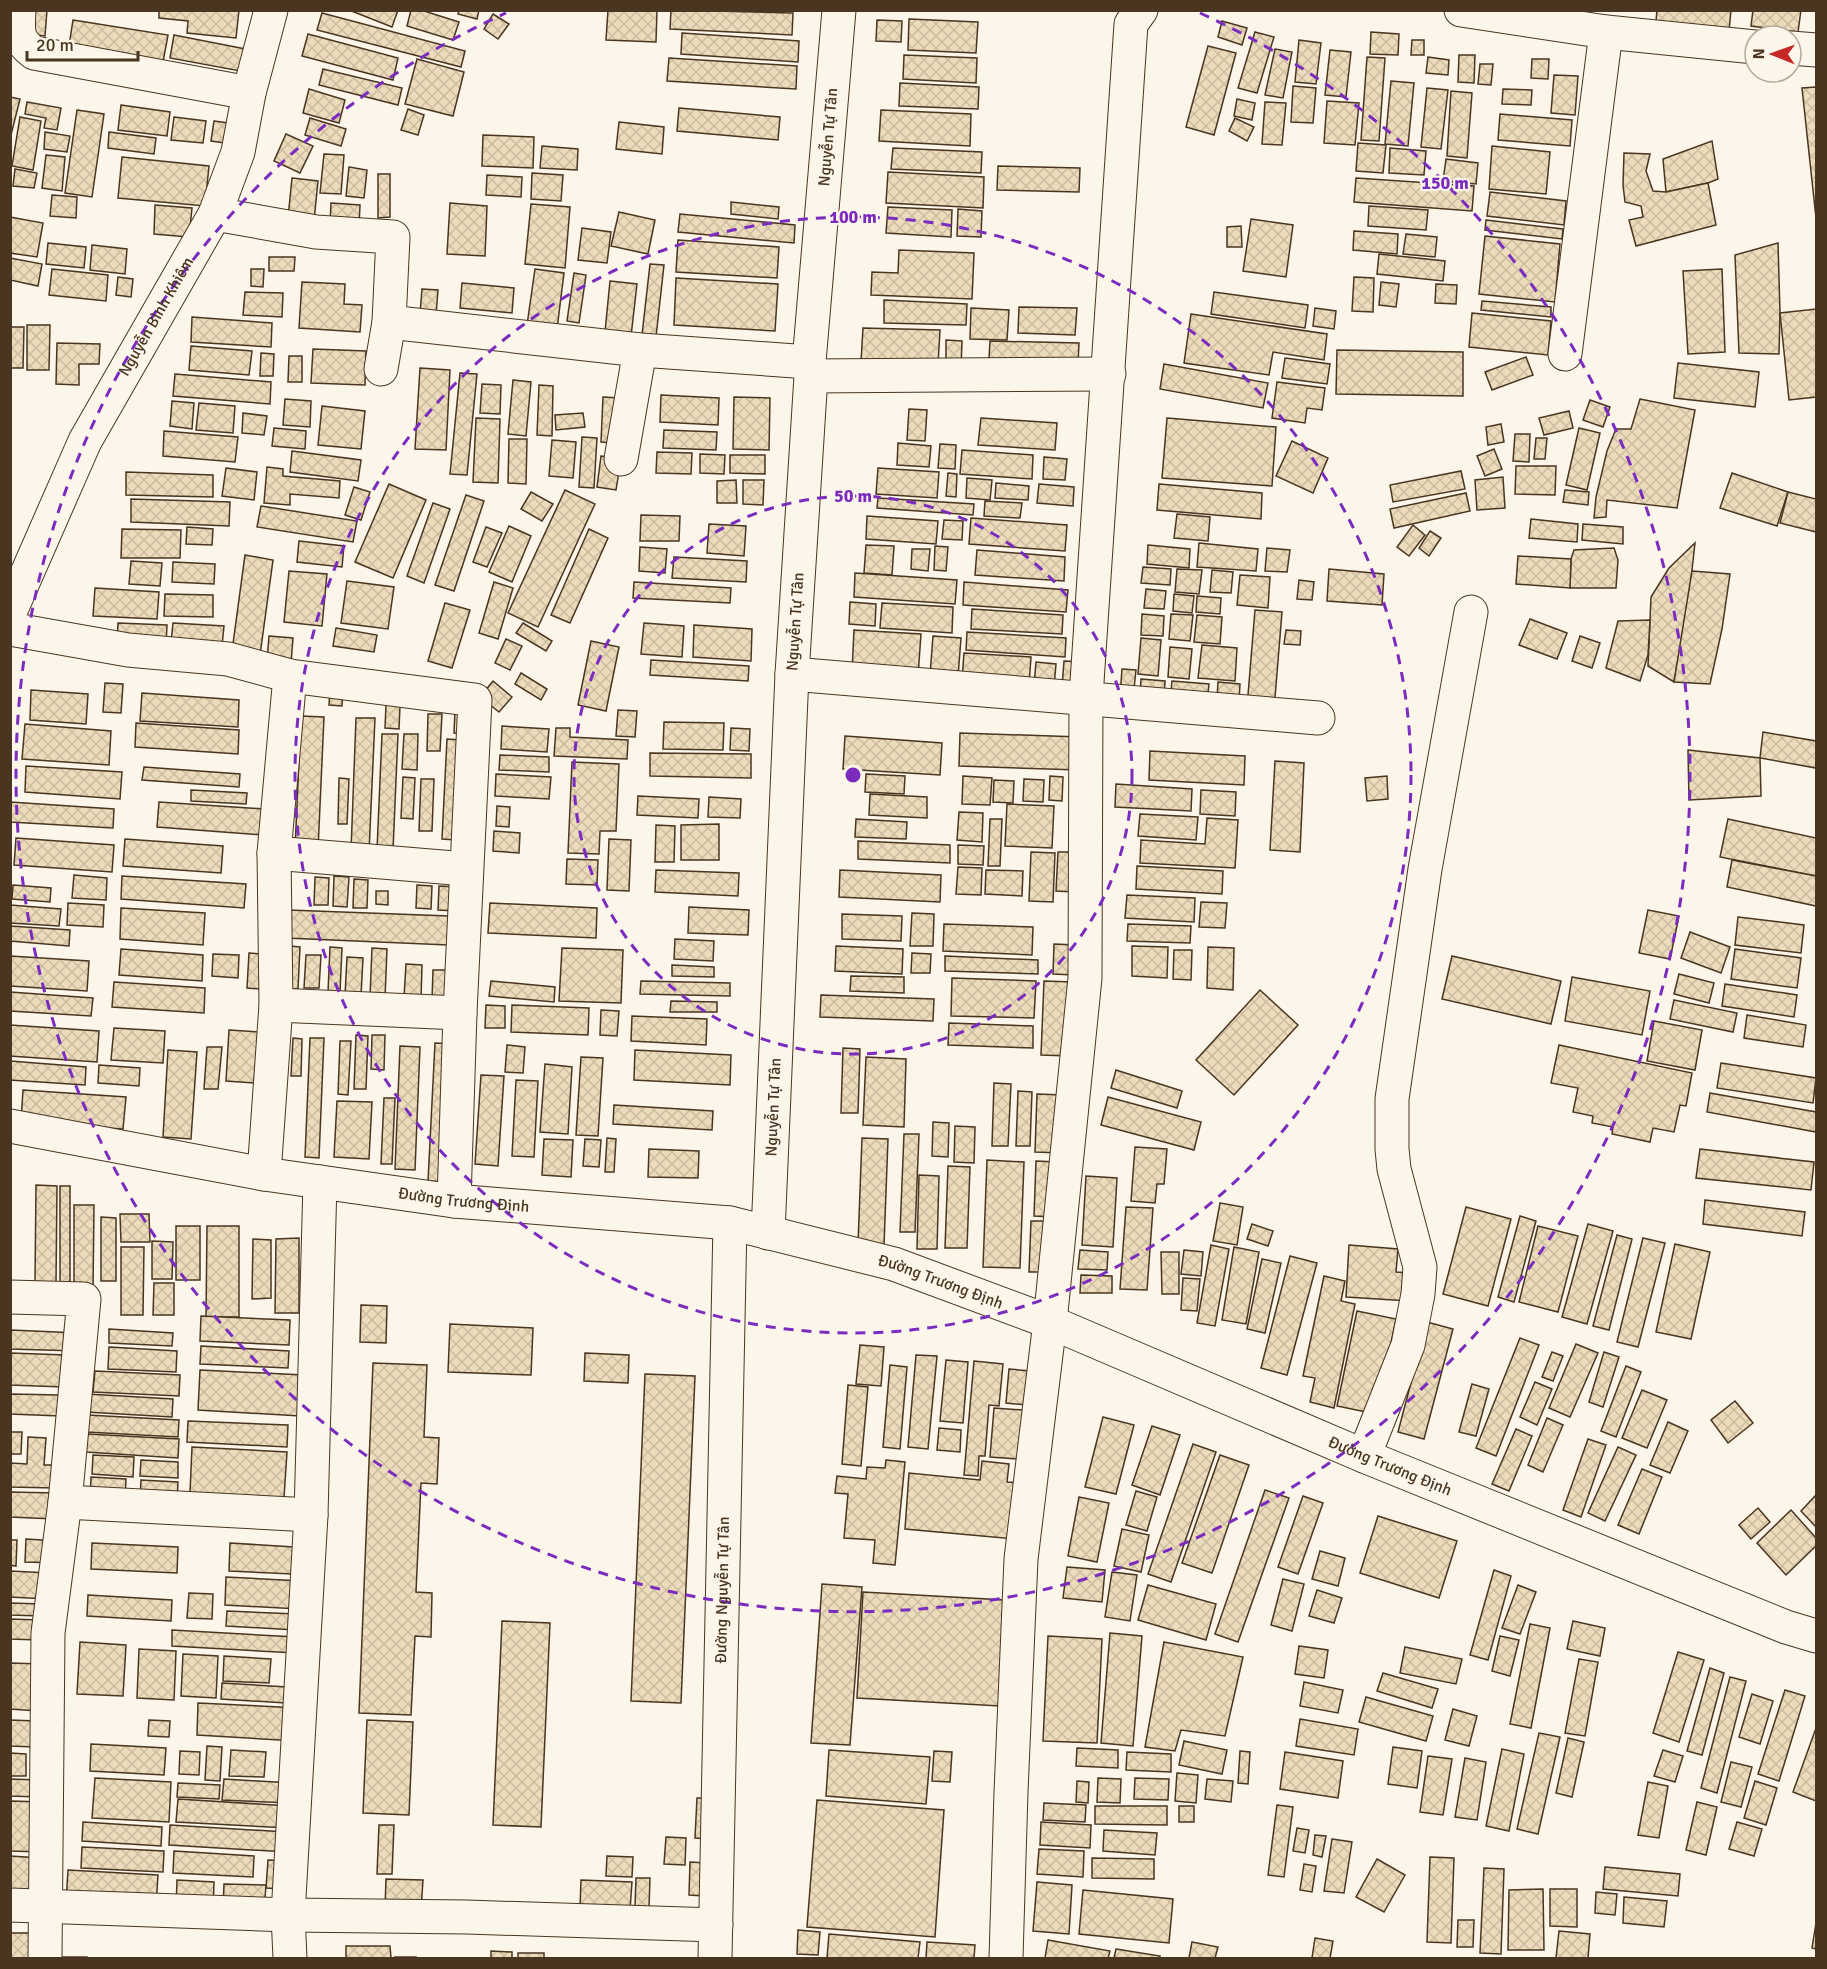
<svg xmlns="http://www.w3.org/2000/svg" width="1827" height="1969" viewBox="0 0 1827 1969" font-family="Signika,sans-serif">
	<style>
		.building { fill: url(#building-cross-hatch); stroke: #4a3520; stroke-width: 1.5 }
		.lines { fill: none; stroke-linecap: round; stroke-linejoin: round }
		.minor-casing { stroke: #4a3520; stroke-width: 35 }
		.tertiary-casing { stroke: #4a3520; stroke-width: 35 }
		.minor { stroke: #fbf6e9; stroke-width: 33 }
		.tertiary { stroke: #fbf6e9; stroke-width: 33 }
		.ring { fill: none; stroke: #7b2cbf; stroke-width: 3; stroke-dasharray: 10 8 }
		.labels { text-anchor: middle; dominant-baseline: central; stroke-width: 4.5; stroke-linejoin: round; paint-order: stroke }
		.street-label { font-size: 16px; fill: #4a3520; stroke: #fbf6e9 }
		.centre { fill: #7b2cbf; stroke: #fbf6e9; stroke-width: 3 }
		.ring-label { font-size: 18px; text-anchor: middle; font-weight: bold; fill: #7b2cbf; stroke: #fbf6e9; stroke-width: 4.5; stroke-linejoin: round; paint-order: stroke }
	</style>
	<defs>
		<pattern id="building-cross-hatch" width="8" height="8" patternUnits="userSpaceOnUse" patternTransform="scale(1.5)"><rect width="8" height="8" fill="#ecdcbc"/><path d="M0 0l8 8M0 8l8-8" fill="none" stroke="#ccbda1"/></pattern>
	</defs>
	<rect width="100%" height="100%" fill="#fbf6e9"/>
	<g class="building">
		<polygon points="31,10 47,10 45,36 29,34"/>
		<polygon points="159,10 239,10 236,38 187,33 188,21 159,18"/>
		<polygon points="349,10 398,10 392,27"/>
		<polygon points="411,10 421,10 459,22 453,40 407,26"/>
		<polygon points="459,10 479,10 477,19 458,14"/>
		<polygon points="608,10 657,10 656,42 606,40"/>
		<polygon points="671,10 793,13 792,35 670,29"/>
		<polygon points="1657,10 1731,10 1729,31 1656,21"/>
		<polygon points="1753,10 1801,10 1798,32 1751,26"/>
		<polygon points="322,13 465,51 461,67 317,30"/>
		<polygon points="493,14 509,24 498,39 484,29"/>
		<polygon points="909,19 978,22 976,53 908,50"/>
		<polygon points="73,20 168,35 163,62 69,46"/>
		<polygon points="877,20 902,21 901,42 876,41"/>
		<polygon points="1222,21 1247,28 1242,45 1218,37"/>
		<polygon points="1255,32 1274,37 1257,93 1238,88"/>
		<polygon points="1371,32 1399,34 1398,55 1370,54"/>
		<polygon points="682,33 799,41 798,62 681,54"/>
		<polygon points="308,34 398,58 393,80 302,56"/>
		<polygon points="174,35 256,51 251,73 170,58"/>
		<polygon points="1299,40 1321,43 1316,84 1295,82"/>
		<polygon points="1412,40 1424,40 1424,55 1411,55"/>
		<polygon points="1208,46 1236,53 1214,135 1186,127"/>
		<polygon points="1275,49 1292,52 1283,98 1265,95"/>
		<polygon points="1330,50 1351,52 1346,97 1325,95"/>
		<polygon points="904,55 977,58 976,83 903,79"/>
		<polygon points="1459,55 1475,55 1474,83 1458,82"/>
		<polygon points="1367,57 1385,58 1379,141 1361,140"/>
		<polygon points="1428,57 1449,60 1448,75 1426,73"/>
		<polygon points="669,58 797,66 796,89 667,81"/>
		<polygon points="417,59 464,72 453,116 405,104"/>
		<polygon points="1532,59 1549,59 1548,79 1531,78"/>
		<polygon points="1480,64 1493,64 1491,85 1478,84"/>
		<polygon points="323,69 402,88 398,105 319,85"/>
		<polygon points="1554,75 1578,76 1575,115 1551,113"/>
		<polygon points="1391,81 1414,83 1408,146 1385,144"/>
		<polygon points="900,83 979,87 978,109 899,106"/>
		<polygon points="1293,86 1316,88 1313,123 1291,122"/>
		<polygon points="1816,87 1816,218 1802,88"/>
		<polygon points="1427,88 1448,90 1441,149 1421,147"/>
		<polygon points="309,89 345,100 339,123 303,113"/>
		<polygon points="1503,89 1532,90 1531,105 1502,104"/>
		<polygon points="1451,91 1472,93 1467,158 1447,156"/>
		<polygon points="10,97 20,99 11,135 10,135"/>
		<polygon points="1237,99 1255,103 1252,120 1234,116"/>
		<polygon points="1327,101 1359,103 1355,145 1324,143"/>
		<polygon points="27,102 61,108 57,130 44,128 46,118 25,114"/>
		<polygon points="1265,102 1286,103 1282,145 1262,144"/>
		<polygon points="121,105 170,112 167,136 118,130"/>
		<polygon points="679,108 780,117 778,140 677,131"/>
		<polygon points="408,109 424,115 418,135 401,130"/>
		<polygon points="77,110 104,114 92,197 65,193"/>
		<polygon points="881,110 971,114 970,146 879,141"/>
		<polygon points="1500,114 1572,120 1570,146 1498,140"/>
		<polygon points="20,117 41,121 33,170 12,166"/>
		<polygon points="174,117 206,121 203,143 171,140"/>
		<polygon points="310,118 346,129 341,146 305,135"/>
		<polygon points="1235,118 1254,127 1247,141 1229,131"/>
		<polygon points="214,121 228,123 225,143 211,141"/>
		<polygon points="619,122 664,127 662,154 616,149"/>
		<polygon points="45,132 70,136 67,152 44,149"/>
		<polygon points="109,132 156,138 154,154 108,148"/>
		<polygon points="286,134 313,146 300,173 274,161"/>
		<polygon points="483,135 534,137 533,168 482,166"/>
		<polygon points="1712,141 1718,179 1708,183 1666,192 1663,159"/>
		<polygon points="1358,143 1386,145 1383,173 1356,171"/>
		<polygon points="542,146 578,149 577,170 540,168"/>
		<polygon points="1492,146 1550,152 1546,194 1489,189"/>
		<polygon points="893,148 982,152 981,173 891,169"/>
		<polygon points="1390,148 1426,151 1424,175 1389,173"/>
		<polygon points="1624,153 1650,154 1646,171 1653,191 1666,192 1708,183 1716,225 1636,246 1629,220 1643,217 1641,206 1625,202 1623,185"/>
		<polygon points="324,154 344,155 341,194 320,193"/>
		<polygon points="46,155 65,157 62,191 42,188"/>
		<polygon points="122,157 209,166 205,206 118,198"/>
		<polygon points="1446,159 1478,163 1476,184 1443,181"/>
		<polygon points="998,166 1080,168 1079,192 997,190"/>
		<polygon points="349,167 367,170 364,198 346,196"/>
		<polygon points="15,169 37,173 34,188 13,186"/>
		<polygon points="888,172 984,177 983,208 886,203"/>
		<polygon points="532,173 563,175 561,201 531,199"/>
		<polygon points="378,174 390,174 390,217 378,218"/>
		<polygon points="487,175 522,177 521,197 486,195"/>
		<polygon points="292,178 318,181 314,221 288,218"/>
		<polygon points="1356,178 1474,186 1472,211 1354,202"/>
		<polygon points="1490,192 1566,201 1564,225 1487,216"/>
		<polygon points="52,195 77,197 76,218 50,216"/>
		<polygon points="731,202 779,207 778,219 731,214"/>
		<polygon points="331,203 360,205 359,226 330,224"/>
		<polygon points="450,203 487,206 485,256 447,254"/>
		<polygon points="531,204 570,207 565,268 525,264"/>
		<polygon points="155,205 192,208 189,237 154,234"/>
		<polygon points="1369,206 1428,210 1426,230 1368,226"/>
		<polygon points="888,207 952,210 951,237 886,233"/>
		<polygon points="958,209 982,211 981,237 957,236"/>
		<polygon points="619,212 655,220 648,254 611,246"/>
		<polygon points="680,214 795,225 794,243 678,232"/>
		<polygon points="10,217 43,223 37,257 10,253"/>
		<polygon points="1251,219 1293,225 1286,277 1243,271"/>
		<polygon points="1486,220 1563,229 1562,239 1485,230"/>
		<polygon points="1241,226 1242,247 1227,247 1227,227"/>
		<polygon points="582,228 611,232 607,263 578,260"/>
		<polygon points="1354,231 1398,234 1397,254 1353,250"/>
		<polygon points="1406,234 1437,237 1435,257 1403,254"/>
		<polygon points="1485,236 1560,244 1555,302 1479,294"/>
		<polygon points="678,240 779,247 777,278 676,272"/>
		<polygon points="48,243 86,247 84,268 46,264"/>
		<polygon points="1778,243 1780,313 1779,354 1739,353 1735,255"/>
		<polygon points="92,245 127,249 125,274 90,270"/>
		<polygon points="899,250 974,253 972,299 871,295 872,272 898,273"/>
		<polygon points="1379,254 1445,261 1443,281 1377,274"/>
		<polygon points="269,257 295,257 294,271 269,271"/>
		<polygon points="10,258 42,264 38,286 10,280"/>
		<polygon points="650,264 664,265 655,346 641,344"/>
		<polygon points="52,269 108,275 106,301 49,295"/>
		<polygon points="251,269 264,269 263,287 251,286"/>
		<polygon points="535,269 564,273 557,329 527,325"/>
		<polygon points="1722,269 1725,352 1688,354 1683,271"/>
		<polygon points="574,273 586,275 579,323 567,321"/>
		<polygon points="118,277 133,279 131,297 116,295"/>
		<polygon points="1354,277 1374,278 1373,312 1352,311"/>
		<polygon points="676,278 778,284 775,331 674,325"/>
		<polygon points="610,281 637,284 630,345 604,342"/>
		<polygon points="302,282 345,284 344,304 362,305 360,332 299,328"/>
		<polygon points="1381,282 1399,284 1396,307 1379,305"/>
		<polygon points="462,283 514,288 512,313 460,308"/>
		<polygon points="1436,284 1457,285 1456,304 1435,303"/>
		<polygon points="422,289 438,290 436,315 420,314"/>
		<polygon points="245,292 283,293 282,317 243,315"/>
		<polygon points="1214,292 1308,305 1305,328 1211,314"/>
		<polygon points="884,300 967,304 966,325 884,323"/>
		<polygon points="1482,301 1551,307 1551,317 1481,310"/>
		<polygon points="1019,307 1077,308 1075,335 1018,333"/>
		<polygon points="971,308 1009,310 1007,340 970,339"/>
		<polygon points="1315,308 1336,311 1334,329 1313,326"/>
		<polygon points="1816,309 1816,397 1789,400 1780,313"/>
		<polygon points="1472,313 1551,321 1548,355 1469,347"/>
		<polygon points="1191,314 1327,334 1324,360 1273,352 1269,375 1184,363"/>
		<polygon points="192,317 272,323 271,347 191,342"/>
		<polygon points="27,325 50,325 49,370 27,370"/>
		<polygon points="10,327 24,327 23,368 10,368"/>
		<polygon points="863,328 940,330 938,365 861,362"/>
		<polygon points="946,340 962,341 961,368 946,367"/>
		<polygon points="990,341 1079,343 1078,363 989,359"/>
		<polygon points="57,343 100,344 99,364 79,364 79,385 56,384"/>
		<polygon points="191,346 252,351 249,375 189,370"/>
		<polygon points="313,349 366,351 365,385 311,383"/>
		<polygon points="1337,350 1463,352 1463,396 1336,394"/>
		<polygon points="261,353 274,354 273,376 260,376"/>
		<polygon points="289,356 302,356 302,382 288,382"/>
		<polygon points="1526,357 1533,375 1492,390 1485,372"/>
		<polygon points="1285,358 1330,364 1327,384 1282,378"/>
		<polygon points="1678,363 1759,372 1755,407 1674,398"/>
		<polygon points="1164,364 1268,383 1263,408 1160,389"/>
		<polygon points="420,368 450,370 446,450 415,449"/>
		<polygon points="460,373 477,374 467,475 450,474"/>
		<polygon points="175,374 271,382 270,404 173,396"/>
		<polygon points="513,380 531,382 526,436 508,434"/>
		<polygon points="1277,382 1325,388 1322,410 1307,408 1305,423 1272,418"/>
		<polygon points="482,384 501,385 500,414 480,413"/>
		<polygon points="539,385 553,386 552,436 537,435"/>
		<polygon points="661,395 719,398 718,425 660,422"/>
		<polygon points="603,397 619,398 617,443 601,442"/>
		<polygon points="734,397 770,398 769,450 733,449"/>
		<polygon points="285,399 311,401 310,427 283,425"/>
		<polygon points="1640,399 1695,410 1677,508 1607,500 1606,517 1594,518 1596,497 1607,451 1616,429 1631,429"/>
		<polygon points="1590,400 1610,407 1603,427 1583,420"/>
		<polygon points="172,401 194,403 192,429 170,426"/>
		<polygon points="199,403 235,406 233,433 196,430"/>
		<polygon points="322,406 365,411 361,449 318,445"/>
		<polygon points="909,409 927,410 925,441 907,440"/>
		<polygon points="1569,411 1573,428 1544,435 1539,418"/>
		<polygon points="243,413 267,416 264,435 242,433"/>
		<polygon points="583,413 585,427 556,430 555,415"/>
		<polygon points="476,418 500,419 498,483 473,482"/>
		<polygon points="981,418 1057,423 1055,450 978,445"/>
		<polygon points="1167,418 1276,427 1272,486 1162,478"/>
		<polygon points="1501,424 1504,442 1488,445 1486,427"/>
		<polygon points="274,428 306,431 305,449 272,446"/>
		<polygon points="1579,428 1600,433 1587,490 1566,485"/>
		<polygon points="664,430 717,432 716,450 663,448"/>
		<polygon points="164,431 238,437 235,462 163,456"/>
		<polygon points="1515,434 1530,434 1529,462 1513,461"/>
		<polygon points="582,437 597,438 594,488 579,487"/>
		<polygon points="1536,438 1547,438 1545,459 1534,459"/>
		<polygon points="509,439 527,439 526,484 508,483"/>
		<polygon points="552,440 576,442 573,478 549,476"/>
		<polygon points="1292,441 1328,458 1313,493 1276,476"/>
		<polygon points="898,443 931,446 929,467 897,465"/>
		<polygon points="940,444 956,445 955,469 938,468"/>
		<polygon points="1494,449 1502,469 1485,476 1477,456"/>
		<polygon points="962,450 1033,455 1032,479 960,474"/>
		<polygon points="292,451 361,460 358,481 290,472"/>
		<polygon points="657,452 692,453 691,474 656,473"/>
		<polygon points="700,454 725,455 724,474 700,473"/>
		<polygon points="730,455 765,455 765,474 730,473"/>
		<polygon points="601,456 621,459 616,490 597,487"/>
		<polygon points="1044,457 1067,459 1065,480 1043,479"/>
		<polygon points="1516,466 1556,466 1555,495 1515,494"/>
		<polygon points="267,467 283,469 283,476 340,481 339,498 290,494 290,505 264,503"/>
		<polygon points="226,468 257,472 254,500 222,496"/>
		<polygon points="878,468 939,472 937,498 876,494"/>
		<polygon points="1461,471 1465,489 1393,502 1390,485"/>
		<polygon points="126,472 213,475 213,497 126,495"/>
		<polygon points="948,473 957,474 956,497 946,496"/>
		<polygon points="1732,473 1788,492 1777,526 1720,508"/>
		<polygon points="1503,477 1505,508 1477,510 1475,480"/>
		<polygon points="967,478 992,480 990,500 966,498"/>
		<polygon points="736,480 737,503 717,503 717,481"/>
		<polygon points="743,480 764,480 763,505 743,504"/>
		<polygon points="996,483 1029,486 1028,500 995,498"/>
		<polygon points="389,484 426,500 393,578 355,562"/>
		<polygon points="1039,484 1074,487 1073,506 1037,503"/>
		<polygon points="1159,484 1262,493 1261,519 1157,510"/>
		<polygon points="354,487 370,492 361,520 345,515"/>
		<polygon points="565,490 595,504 538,627 508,613"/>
		<polygon points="1565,490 1589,492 1588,505 1563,502"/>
		<polygon points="531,492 553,504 542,521 521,509"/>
		<polygon points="1788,492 1816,499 1816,532 1780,523"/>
		<polygon points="1466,493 1470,511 1394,528 1390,509"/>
		<polygon points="466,495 484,501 454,591 435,585"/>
		<polygon points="878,498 974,504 973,515 877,508"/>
		<polygon points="131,499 230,502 229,526 131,522"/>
		<polygon points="985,501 1022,503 1020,518 984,516"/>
		<polygon points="433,503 450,509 424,583 407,576"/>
		<polygon points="261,506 357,521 353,542 257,527"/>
		<polygon points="1177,514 1210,517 1208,541 1174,538"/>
		<polygon points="641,515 680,516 679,541 640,541"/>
		<polygon points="867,516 938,521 936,544 866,539"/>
		<polygon points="971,518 1067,525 1065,551 969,544"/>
		<polygon points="1531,519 1578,524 1577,542 1529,538"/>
		<polygon points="944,520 963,521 962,540 942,539"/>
		<polygon points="709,524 746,526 744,556 707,553"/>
		<polygon points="1583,524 1623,527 1623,544 1582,540"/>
		<polygon points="1413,525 1425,535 1409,556 1397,547"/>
		<polygon points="509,526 531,536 512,582 489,572"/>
		<polygon points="187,527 213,529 212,545 186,544"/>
		<polygon points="486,527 502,533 487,567 473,562"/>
		<polygon points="122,529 181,530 180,558 121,558"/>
		<polygon points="589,529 608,538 570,623 551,615"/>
		<polygon points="1430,531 1441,538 1429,556 1419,548"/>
		<polygon points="299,541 344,546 342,567 297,562"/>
		<polygon points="1199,543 1258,549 1256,571 1197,567"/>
		<polygon points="1695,543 1689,597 1674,682 1648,666 1651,597 1669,568"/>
		<polygon points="866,545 894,546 892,575 864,573"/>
		<polygon points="1148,545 1190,549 1189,568 1147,564"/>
		<polygon points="935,546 948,547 946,571 934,570"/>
		<polygon points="640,547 667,549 665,573 639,571"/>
		<polygon points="1267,548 1290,550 1287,572 1265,571"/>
		<polygon points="1614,548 1618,560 1616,588 1570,588 1571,559 1574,550"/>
		<polygon points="912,549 930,549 928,571 911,569"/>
		<polygon points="977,550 1065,557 1064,581 975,575"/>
		<polygon points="245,555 273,560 260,655 232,651"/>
		<polygon points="1518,556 1571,559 1570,588 1516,584"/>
		<polygon points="674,557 747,561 746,582 672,578"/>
		<polygon points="131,561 162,563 160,586 129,584"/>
		<polygon points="173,562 215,564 214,584 172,582"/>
		<polygon points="1143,567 1171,569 1170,585 1141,583"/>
		<polygon points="1177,569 1202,570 1199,594 1175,592"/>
		<polygon points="1329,569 1384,574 1382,605 1327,601"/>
		<polygon points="1212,570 1233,572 1231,593 1210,592"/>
		<polygon points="289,571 327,574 322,626 284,622"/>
		<polygon points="1692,571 1730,574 1722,629 1710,684 1674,682"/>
		<polygon points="855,573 957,580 955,604 854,597"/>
		<polygon points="1240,575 1270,577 1268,608 1237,605"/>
		<polygon points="1299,580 1314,582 1312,600 1297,599"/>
		<polygon points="347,581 394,587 388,629 341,623"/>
		<polygon points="494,582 513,588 498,639 479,633"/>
		<polygon points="634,582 731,588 730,603 633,598"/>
		<polygon points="964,582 1068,590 1066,612 963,605"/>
		<polygon points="95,588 159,592 157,619 93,616"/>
		<polygon points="1146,589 1166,591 1164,609 1144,608"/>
		<polygon points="165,594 213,595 213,617 164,616"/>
		<polygon points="1174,594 1194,596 1192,613 1173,611"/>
		<polygon points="1197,596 1221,598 1220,614 1196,612"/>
		<polygon points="850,602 876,604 875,626 849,624"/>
		<polygon points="445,603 470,610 452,668 428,661"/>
		<polygon points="882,603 953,607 952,633 880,628"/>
		<polygon points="972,609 1063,615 1062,634 971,629"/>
		<polygon points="1255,610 1282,612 1274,710 1247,707"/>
		<polygon points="1142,614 1164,616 1163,636 1141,635"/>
		<polygon points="1171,614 1193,615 1190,641 1169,639"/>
		<polygon points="1197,615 1222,617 1220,644 1194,642"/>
		<polygon points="1530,619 1567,633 1557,659 1519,645"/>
		<polygon points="1650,620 1648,655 1640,681 1606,668 1618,621"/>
		<polygon points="118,623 167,625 166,645 117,644"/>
		<polygon points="173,623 224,626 222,646 171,643"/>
		<polygon points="523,623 552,641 546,651 516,633"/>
		<polygon points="644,623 684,626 682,657 641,654"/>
		<polygon points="694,625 752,629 751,661 693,657"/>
		<polygon points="336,628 377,635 374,652 333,646"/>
		<polygon points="854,630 921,634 918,676 852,672"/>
		<polygon points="1286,630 1301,631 1300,645 1284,644"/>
		<polygon points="967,632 1066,638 1065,657 966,650"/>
		<polygon points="269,636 293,638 291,663 267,661"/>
		<polygon points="933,636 961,638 958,677 930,675"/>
		<polygon points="1580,636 1600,643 1592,668 1572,661"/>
		<polygon points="1141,638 1161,640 1158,676 1138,674"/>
		<polygon points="506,639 522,646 510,670 495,663"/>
		<polygon points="591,641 619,647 606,711 578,705"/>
		<polygon points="1202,645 1237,648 1235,681 1198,678"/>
		<polygon points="1170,647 1192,649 1189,679 1168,677"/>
		<polygon points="964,653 1031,657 1029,685 962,680"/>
		<polygon points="651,660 749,666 748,681 650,675"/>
		<polygon points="1064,661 1085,662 1083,688 1062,687"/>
		<polygon points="1036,662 1056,664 1054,687 1034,686"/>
		<polygon points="1122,669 1136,670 1133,698 1120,697"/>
		<polygon points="521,673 547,689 541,700 515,684"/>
		<polygon points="1141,679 1165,681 1164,699 1140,696"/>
		<polygon points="493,681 512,697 499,712 480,697"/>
		<polygon points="1172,681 1209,684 1207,703 1170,700"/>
		<polygon points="1218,682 1240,684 1239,701 1217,699"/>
		<polygon points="105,683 123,684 121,713 103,712"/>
		<polygon points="330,689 343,689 342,706 329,705"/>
		<polygon points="31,690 88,694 86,724 30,720"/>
		<polygon points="142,693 239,700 238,727 140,721"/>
		<polygon points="386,705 400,706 399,729 385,728"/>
		<polygon points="455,710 469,711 468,734 454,733"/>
		<polygon points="618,710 637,711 635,737 616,736"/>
		<polygon points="428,714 442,714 440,751 427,751"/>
		<polygon points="301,716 324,717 318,850 295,849"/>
		<polygon points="356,718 375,718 369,852 351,851"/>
		<polygon points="664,722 724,723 723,750 663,749"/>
		<polygon points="136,723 239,730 238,754 135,747"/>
		<polygon points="25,724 111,731 109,765 22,759"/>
		<polygon points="502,726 549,729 547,752 501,749"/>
		<polygon points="556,728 570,728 570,737 628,740 627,759 554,756"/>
		<polygon points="731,728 750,729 749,751 730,750"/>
		<polygon points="1763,732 1816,741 1816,768 1760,758"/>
		<polygon points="960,733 1080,737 1079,770 959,766"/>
		<polygon points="382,734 398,734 393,850 377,850"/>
		<polygon points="404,734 418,734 417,770 402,769"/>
		<polygon points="845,736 942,743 940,775 843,769"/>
		<polygon points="447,739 460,740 456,840 442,839"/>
		<polygon points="1688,750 1760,758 1761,796 1689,800"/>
		<polygon points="1150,751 1245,756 1244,785 1149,780"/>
		<polygon points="650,753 751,754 751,778 650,776"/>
		<polygon points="500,755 549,757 549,772 499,770"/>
		<polygon points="1275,761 1304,763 1300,852 1270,850"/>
		<polygon points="572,762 619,764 616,831 600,831 599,854 568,853"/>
		<polygon points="26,766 122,772 120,799 25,792"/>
		<polygon points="144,767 240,774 239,787 142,780"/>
		<polygon points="496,774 551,777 549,799 495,796"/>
		<polygon points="866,774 905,776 904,794 865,792"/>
		<polygon points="963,776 992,778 990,805 962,804"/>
		<polygon points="1050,776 1063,777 1062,801 1049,800"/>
		<polygon points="1387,776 1388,799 1367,801 1365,778"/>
		<polygon points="403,777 415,778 413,819 401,818"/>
		<polygon points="339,778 349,779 347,824 338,824"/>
		<polygon points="421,779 434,779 432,831 419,831"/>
		<polygon points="1024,779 1044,780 1043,802 1023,801"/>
		<polygon points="994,780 1014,781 1013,803 993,802"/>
		<polygon points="1116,784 1192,789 1191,811 1115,807"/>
		<polygon points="191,790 247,793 246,804 191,801"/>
		<polygon points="1201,790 1236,792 1235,816 1200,814"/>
		<polygon points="870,794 927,797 927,818 869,815"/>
		<polygon points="638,796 699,799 698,818 637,815"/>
		<polygon points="709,797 741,799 740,818 708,817"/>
		<polygon points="10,802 114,809 113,828 10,822"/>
		<polygon points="159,802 265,809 263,835 157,827"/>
		<polygon points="1007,804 1054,806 1052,848 1005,846"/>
		<polygon points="497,806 510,807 509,827 496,826"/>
		<polygon points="959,812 983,813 982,842 957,840"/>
		<polygon points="1140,814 1198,817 1196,840 1138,836"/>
		<polygon points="1207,818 1238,820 1235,868 1140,863 1141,840 1205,844"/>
		<polygon points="856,819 907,822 906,839 855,837"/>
		<polygon points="990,819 1002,819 1000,866 988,866"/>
		<polygon points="1728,819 1816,838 1816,876 1720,857"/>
		<polygon points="719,824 719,860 681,860 681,825"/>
		<polygon points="656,825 675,826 674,862 655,862"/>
		<polygon points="494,831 520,833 519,853 493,851"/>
		<polygon points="16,838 114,845 112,872 14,865"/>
		<polygon points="125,839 223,846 221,873 123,866"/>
		<polygon points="609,839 631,840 629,891 607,890"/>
		<polygon points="858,841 950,845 950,863 858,859"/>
		<polygon points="958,845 984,846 983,865 958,864"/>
		<polygon points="1031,852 1055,853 1053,902 1029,901"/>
		<polygon points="1058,852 1077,852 1075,892 1056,891"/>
		<polygon points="567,859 598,860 597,885 566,884"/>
		<polygon points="1732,860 1816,876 1816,906 1727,887"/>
		<polygon points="1137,866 1223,871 1222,894 1136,889"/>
		<polygon points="958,867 982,868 981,895 956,894"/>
		<polygon points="656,870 739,873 738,896 655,892"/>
		<polygon points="840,870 941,875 940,902 839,897"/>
		<polygon points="986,870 1023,871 1022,896 985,894"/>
		<polygon points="74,875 107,878 106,900 72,898"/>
		<polygon points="122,876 246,884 244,908 121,899"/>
		<polygon points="334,876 349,877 347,907 333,906"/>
		<polygon points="315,877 329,878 328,905 314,905"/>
		<polygon points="354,879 368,880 367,908 353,908"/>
		<polygon points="13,885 51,888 50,902 12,899"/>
		<polygon points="417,885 432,886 431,909 416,908"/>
		<polygon points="439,886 457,887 456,911 438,910"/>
		<polygon points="376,891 388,891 388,905 376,904"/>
		<polygon points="1127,895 1195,898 1194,922 1125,918"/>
		<polygon points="1201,902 1227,903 1225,928 1199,927"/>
		<polygon points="68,903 104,905 103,927 67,925"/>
		<polygon points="490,903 597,908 596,938 488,933"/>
		<polygon points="10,905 61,909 59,926 10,923"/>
		<polygon points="689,907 749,910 748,935 688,933"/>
		<polygon points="121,908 205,913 203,945 120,939"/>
		<polygon points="288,910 449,916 448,945 286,938"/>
		<polygon points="1648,910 1679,916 1670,959 1639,953"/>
		<polygon points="912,913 934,914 933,946 910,946"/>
		<polygon points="842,914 902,916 901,941 842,939"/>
		<polygon points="1738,917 1804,925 1801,953 1735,945"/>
		<polygon points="944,924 1033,927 1032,955 943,951"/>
		<polygon points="1128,924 1191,926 1190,943 1127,941"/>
		<polygon points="10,926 70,930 69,946 10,941"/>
		<polygon points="1690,932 1730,947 1721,973 1681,958"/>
		<polygon points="675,939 714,941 713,961 674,959"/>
		<polygon points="1054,944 1075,945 1074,975 1053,974"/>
		<polygon points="289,946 300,947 298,989 287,989"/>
		<polygon points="836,946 903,949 902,974 835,971"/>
		<polygon points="1132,946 1168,947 1167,978 1132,976"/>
		<polygon points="330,947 342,948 340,992 328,992"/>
		<polygon points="1208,947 1234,948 1233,990 1207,988"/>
		<polygon points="372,948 387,949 385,998 370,997"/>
		<polygon points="562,948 623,950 621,1003 559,1001"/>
		<polygon points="121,949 203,955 202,981 119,975"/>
		<polygon points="1735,949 1801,958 1797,988 1731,979"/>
		<polygon points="1174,950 1192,950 1191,980 1173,979"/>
		<polygon points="249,953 262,954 260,989 247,988"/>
		<polygon points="912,953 931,954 930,973 911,973"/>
		<polygon points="213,954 239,955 238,978 212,976"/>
		<polygon points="306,955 321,955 319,988 304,988"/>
		<polygon points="10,956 89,961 87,991 10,986"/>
		<polygon points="945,956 1038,960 1038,974 945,971"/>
		<polygon points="1452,956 1561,981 1551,1024 1442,999"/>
		<polygon points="347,957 363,958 361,996 345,996"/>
		<polygon points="406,964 422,965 421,999 404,998"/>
		<polygon points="672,965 714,967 714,977 672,976"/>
		<polygon points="433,970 451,970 450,1001 432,1000"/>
		<polygon points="1679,974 1714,983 1709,1003 1674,994"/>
		<polygon points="851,976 904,977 904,993 850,991"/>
		<polygon points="1572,977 1650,991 1642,1035 1565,1021"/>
		<polygon points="952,978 1036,981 1034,1018 951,1016"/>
		<polygon points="491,981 555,987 554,1002 489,996"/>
		<polygon points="641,981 730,983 730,996 640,994"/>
		<polygon points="1044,981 1072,982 1069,1056 1041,1055"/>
		<polygon points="114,982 205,988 204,1013 112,1007"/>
		<polygon points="1725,984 1797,995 1794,1017 1722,1006"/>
		<polygon points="1260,990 1298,1025 1234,1095 1196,1060"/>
		<polygon points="10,992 93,998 91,1016 10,1011"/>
		<polygon points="821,995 934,999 933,1021 820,1017"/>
		<polygon points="1674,1000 1737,1013 1733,1032 1670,1019"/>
		<polygon points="671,1001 717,1002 717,1012 670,1012"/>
		<polygon points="486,1005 505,1006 505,1028 485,1028"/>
		<polygon points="512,1005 589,1008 588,1035 511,1032"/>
		<polygon points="601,1010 619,1011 617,1036 600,1035"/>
		<polygon points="1747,1015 1806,1025 1803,1047 1744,1038"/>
		<polygon points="632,1016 707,1019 706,1045 631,1041"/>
		<polygon points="1654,1021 1702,1030 1695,1070 1647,1061"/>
		<polygon points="949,1023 1033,1026 1033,1048 948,1045"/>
		<polygon points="10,1025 99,1031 97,1062 10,1056"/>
		<polygon points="114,1028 165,1031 163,1063 111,1060"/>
		<polygon points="229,1030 258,1032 254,1083 226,1081"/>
		<polygon points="356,1035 368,1036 366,1089 354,1089"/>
		<polygon points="372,1035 385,1035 384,1070 371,1069"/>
		<polygon points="293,1038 302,1039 301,1076 291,1076"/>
		<polygon points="310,1038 324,1038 319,1158 305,1157"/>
		<polygon points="340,1041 351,1041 348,1095 338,1094"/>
		<polygon points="435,1043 452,1044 446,1182 428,1181"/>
		<polygon points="507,1045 525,1047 523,1073 505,1072"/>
		<polygon points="1559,1045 1692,1073 1686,1106 1680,1105 1674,1132 1653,1128 1650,1142 1612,1134 1613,1127 1592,1123 1593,1116 1573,1112 1578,1088 1551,1083"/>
		<polygon points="400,1046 420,1047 415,1170 395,1169"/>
		<polygon points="207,1047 222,1047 218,1089 204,1089"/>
		<polygon points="843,1048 860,1049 858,1113 841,1113"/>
		<polygon points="168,1050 197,1052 191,1139 163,1137"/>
		<polygon points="635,1050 731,1055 730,1085 634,1080"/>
		<polygon points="581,1057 603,1058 598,1136 576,1135"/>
		<polygon points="866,1057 906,1059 904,1127 863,1125"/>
		<polygon points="10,1061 86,1067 85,1085 10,1080"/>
		<polygon points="1721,1063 1816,1078 1813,1103 1717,1088"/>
		<polygon points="545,1064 572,1067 568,1134 540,1132"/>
		<polygon points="99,1065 140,1068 139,1086 98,1083"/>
		<polygon points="1116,1070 1182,1091 1177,1108 1111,1088"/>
		<polygon points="481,1075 504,1076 498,1166 475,1164"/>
		<polygon points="516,1080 538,1081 534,1157 512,1156"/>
		<polygon points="994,1083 1011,1084 1008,1146 992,1146"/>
		<polygon points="23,1090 126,1097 123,1129 21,1122"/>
		<polygon points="1018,1091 1032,1092 1030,1146 1016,1146"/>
		<polygon points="1710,1093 1816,1112 1816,1132 1707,1112"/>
		<polygon points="1037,1094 1063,1095 1061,1153 1035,1152"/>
		<polygon points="1108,1097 1201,1122 1194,1150 1101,1125"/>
		<polygon points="384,1098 395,1098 392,1164 381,1164"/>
		<polygon points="337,1101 372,1102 369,1159 334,1157"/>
		<polygon points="614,1105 713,1111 712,1130 613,1124"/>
		<polygon points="933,1122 949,1123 948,1157 932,1156"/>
		<polygon points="955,1126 975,1127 974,1163 954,1162"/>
		<polygon points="904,1134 919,1134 915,1232 900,1232"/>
		<polygon points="607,1138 616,1139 614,1172 605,1172"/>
		<polygon points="862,1138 888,1139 884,1245 858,1244"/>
		<polygon points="544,1139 573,1140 571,1177 542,1175"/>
		<polygon points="585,1139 601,1140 599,1167 583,1166"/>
		<polygon points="1135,1147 1167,1149 1164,1184 1157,1184 1155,1203 1131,1201"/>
		<polygon points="649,1149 699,1151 698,1178 648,1177"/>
		<polygon points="1700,1149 1814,1162 1811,1190 1696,1178"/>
		<polygon points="987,1160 1024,1162 1020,1268 983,1267"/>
		<polygon points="1036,1161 1057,1162 1054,1217 1034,1216"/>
		<polygon points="948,1166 970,1167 967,1248 945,1248"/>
		<polygon points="919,1175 939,1176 937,1249 917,1249"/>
		<polygon points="1086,1176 1117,1178 1113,1247 1082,1245"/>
		<polygon points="36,1185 57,1186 56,1284 35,1283"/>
		<rect x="60" y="1186" width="10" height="97"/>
		<polygon points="1705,1200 1805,1212 1802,1236 1703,1224"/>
		<polygon points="1220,1203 1243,1207 1237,1245 1213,1241"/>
		<polygon points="74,1205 94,1205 93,1292 74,1293"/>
		<polygon points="1126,1207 1153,1208 1147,1290 1120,1289"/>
		<polygon points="1466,1207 1511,1219 1488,1306 1443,1294"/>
		<polygon points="120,1214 149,1214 150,1242 121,1242"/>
		<polygon points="1520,1216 1536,1221 1514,1302 1498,1297"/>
		<polygon points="101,1217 116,1218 116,1281 101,1281"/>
		<polygon points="1031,1221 1053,1221 1051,1272 1029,1272"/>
		<polygon points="1252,1224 1273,1231 1268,1246 1247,1239"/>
		<polygon points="1588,1224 1613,1231 1587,1324 1562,1317"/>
		<rect x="176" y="1226" width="24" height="54"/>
		<polygon points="207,1226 239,1226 239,1317 206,1317"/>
		<polygon points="1538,1226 1578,1236 1558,1312 1519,1302"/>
		<polygon points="1617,1235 1632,1239 1609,1330 1593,1326"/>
		<polygon points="299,1238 299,1313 275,1313 276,1239"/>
		<polygon points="1643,1238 1665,1243 1638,1347 1617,1342"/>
		<polygon points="253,1239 271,1240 271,1298 252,1299"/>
		<polygon points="152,1241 173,1242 172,1279 152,1279"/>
		<polygon points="1675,1244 1710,1252 1691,1339 1656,1332"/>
		<polygon points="1211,1245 1229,1249 1215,1326 1197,1323"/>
		<polygon points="1349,1245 1398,1249 1396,1272 1411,1273 1409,1301 1346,1297"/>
		<polygon points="121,1247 144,1247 143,1315 121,1315"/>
		<polygon points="1234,1247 1259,1252 1246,1324 1222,1320"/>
		<polygon points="1080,1250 1108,1252 1107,1270 1078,1269"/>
		<polygon points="1184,1250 1203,1252 1201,1276 1181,1274"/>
		<polygon points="1161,1252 1179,1252 1179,1294 1162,1294"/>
		<polygon points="1290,1256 1317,1263 1287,1375 1261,1368"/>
		<polygon points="1262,1259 1281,1263 1265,1333 1247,1329"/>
		<polygon points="1081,1275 1112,1276 1112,1293 1080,1293"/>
		<polygon points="1324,1276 1345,1281 1341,1301 1355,1304 1334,1408 1310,1402 1315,1378 1303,1376"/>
		<polygon points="1183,1278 1200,1279 1197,1311 1181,1310"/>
		<polygon points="154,1283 174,1283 174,1315 153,1315"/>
		<polygon points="361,1305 387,1306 386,1343 360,1342"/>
		<polygon points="1357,1311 1396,1319 1376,1414 1337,1406"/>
		<polygon points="201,1316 290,1320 289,1345 200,1341"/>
		<polygon points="1427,1322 1453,1329 1424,1439 1398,1432"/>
		<polygon points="450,1324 533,1328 531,1375 448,1372"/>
		<polygon points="109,1329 173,1333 172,1346 109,1343"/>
		<polygon points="10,1330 79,1333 78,1351 10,1349"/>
		<polygon points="1520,1338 1539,1345 1496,1456 1476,1448"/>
		<polygon points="1576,1344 1598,1353 1570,1417 1549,1408"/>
		<polygon points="860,1345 884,1347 881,1386 856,1384"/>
		<polygon points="201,1346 289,1351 288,1368 200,1364"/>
		<polygon points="109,1347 177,1351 176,1372 108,1369"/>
		<polygon points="1552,1352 1563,1356 1553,1381 1542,1377"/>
		<polygon points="1604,1352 1619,1357 1603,1407 1589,1402"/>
		<polygon points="10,1353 66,1355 64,1387 10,1385"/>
		<polygon points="585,1353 629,1355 628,1383 584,1381"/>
		<polygon points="916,1355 937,1356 928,1449 908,1447"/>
		<polygon points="946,1360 968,1362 963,1423 940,1421"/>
		<polygon points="974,1361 1003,1364 999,1406 989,1405 985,1456 979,1456 978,1476 964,1475"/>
		<polygon points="373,1363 427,1365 424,1437 439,1438 437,1484 421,1483 416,1592 432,1593 431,1637 415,1636 411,1715 359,1713"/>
		<polygon points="890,1365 907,1367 900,1449 883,1447"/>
		<polygon points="1626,1366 1641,1372 1616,1437 1601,1431"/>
		<polygon points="1009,1369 1030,1371 1027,1405 1006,1403"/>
		<polygon points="200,1370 303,1375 300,1416 198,1410"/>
		<polygon points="95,1371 180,1375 179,1396 93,1392"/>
		<polygon points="645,1374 695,1376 681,1703 631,1701"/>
		<polygon points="1535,1382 1552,1389 1537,1425 1520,1417"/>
		<polygon points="1472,1384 1489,1389 1476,1436 1459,1432"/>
		<polygon points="848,1385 868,1387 861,1466 842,1464"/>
		<polygon points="1642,1390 1667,1400 1647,1448 1622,1438"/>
		<polygon points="10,1394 60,1395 60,1416 10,1414"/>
		<polygon points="87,1394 173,1399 172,1417 86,1412"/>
		<polygon points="1735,1401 1753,1423 1728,1443 1711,1420"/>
		<polygon points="994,1408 1023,1410 1019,1459 990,1457"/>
		<polygon points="87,1415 179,1420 178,1437 86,1432"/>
		<polygon points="1103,1417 1134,1425 1116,1494 1085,1487"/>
		<polygon points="1547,1418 1563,1425 1543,1472 1528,1465"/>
		<polygon points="188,1421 288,1425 287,1447 187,1442"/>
		<polygon points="1668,1422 1688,1431 1670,1473 1650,1465"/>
		<polygon points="1152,1426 1180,1435 1160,1495 1132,1485"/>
		<polygon points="939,1428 961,1430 960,1452 937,1450"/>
		<polygon points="1516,1429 1532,1436 1509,1491 1492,1484"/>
		<polygon points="10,1432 22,1432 21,1454 10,1454"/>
		<polygon points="87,1434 179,1439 178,1458 86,1452"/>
		<polygon points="28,1437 46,1438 44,1465 56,1465 55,1488 10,1487 10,1463 27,1464"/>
		<polygon points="1588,1439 1606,1445 1581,1517 1563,1510"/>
		<polygon points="1193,1444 1216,1452 1171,1582 1148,1574"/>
		<polygon points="192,1447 287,1452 284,1498 190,1493"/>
		<polygon points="1618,1447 1636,1455 1605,1521 1588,1513"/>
		<polygon points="93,1455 134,1457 133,1477 92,1474"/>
		<polygon points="1220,1455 1249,1465 1212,1573 1182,1563"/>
		<polygon points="141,1460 178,1462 178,1478 140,1476"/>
		<polygon points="886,1460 905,1462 895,1565 873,1563 875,1540 844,1538 848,1494 835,1493 837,1476 866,1479 867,1467 885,1468"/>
		<polygon points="982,1461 1009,1464 1007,1482 1020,1483 1015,1539 905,1529 909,1473 980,1480"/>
		<polygon points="1642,1469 1662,1477 1639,1534 1618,1525"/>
		<polygon points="91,1477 126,1479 125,1501 90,1499"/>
		<polygon points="141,1480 178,1482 177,1501 140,1499"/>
		<polygon points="1265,1490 1289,1498 1238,1642 1215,1634"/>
		<polygon points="1136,1491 1157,1497 1147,1531 1126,1525"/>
		<polygon points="10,1492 55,1493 54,1519 10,1517"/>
		<polygon points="1816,1495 1816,1527 1801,1511"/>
		<polygon points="1303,1496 1323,1503 1298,1574 1278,1567"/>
		<polygon points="1079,1497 1109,1503 1097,1562 1068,1556"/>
		<polygon points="1758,1508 1770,1522 1751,1539 1739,1525"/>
		<polygon points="1791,1510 1816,1538 1816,1546 1786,1575 1757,1543"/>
		<polygon points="1378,1516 1457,1541 1439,1598 1360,1573"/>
		<polygon points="1122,1529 1149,1535 1141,1572 1114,1566"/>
		<polygon points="26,1539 58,1541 58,1563 25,1562"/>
		<polygon points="10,1540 17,1540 16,1566 10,1565"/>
		<polygon points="92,1543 178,1547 177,1573 91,1569"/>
		<polygon points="230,1543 294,1547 293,1574 229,1571"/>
		<polygon points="1320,1551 1345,1558 1338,1586 1312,1579"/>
		<polygon points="1067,1567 1105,1570 1102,1602 1063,1598"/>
		<polygon points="1494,1570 1511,1576 1488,1660 1470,1655"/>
		<polygon points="10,1571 49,1573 48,1599 10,1597"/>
		<polygon points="1112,1572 1137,1575 1130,1621 1105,1617"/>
		<polygon points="226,1577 301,1581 299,1609 225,1605"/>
		<polygon points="1283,1579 1304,1584 1292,1631 1271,1625"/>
		<polygon points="822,1584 862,1587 850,1745 811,1743"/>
		<polygon points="1148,1585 1216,1604 1206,1640 1138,1620"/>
		<polygon points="1518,1585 1536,1592 1520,1634 1502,1628"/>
		<polygon points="1317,1590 1342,1598 1334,1623 1309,1616"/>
		<polygon points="863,1592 1005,1600 1000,1706 857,1698"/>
		<polygon points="189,1593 213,1594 212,1619 187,1618"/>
		<polygon points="88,1595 172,1600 171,1621 87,1616"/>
		<polygon points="10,1603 42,1604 41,1616 10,1615"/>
		<polygon points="227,1611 296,1614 295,1630 226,1626"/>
		<polygon points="10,1619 39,1620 38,1640 10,1639"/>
		<polygon points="502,1621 550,1623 541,1827 493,1825"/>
		<polygon points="1573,1621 1605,1628 1600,1656 1567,1649"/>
		<polygon points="1530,1624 1550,1628 1531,1728 1510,1724"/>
		<polygon points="172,1630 296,1637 296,1653 172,1646"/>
		<polygon points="1110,1633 1142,1636 1133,1746 1101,1743"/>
		<polygon points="1048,1636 1102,1639 1097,1743 1043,1741"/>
		<polygon points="1500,1636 1519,1640 1510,1676 1492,1671"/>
		<polygon points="80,1642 126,1645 123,1696 77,1694"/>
		<polygon points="1164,1642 1243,1657 1225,1736 1181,1730 1175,1751 1145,1747"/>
		<polygon points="1299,1646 1328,1650 1324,1678 1295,1674"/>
		<polygon points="1405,1647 1462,1659 1456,1684 1400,1673"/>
		<polygon points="139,1649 176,1651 174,1700 137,1698"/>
		<polygon points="1678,1652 1704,1660 1679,1742 1653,1733"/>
		<polygon points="183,1654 218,1656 216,1698 181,1696"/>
		<polygon points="224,1656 271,1659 269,1683 223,1681"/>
		<polygon points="1579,1659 1598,1662 1585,1736 1565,1733"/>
		<polygon points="11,1663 40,1664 38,1711 10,1709"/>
		<polygon points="1710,1668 1724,1673 1702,1755 1687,1751"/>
		<polygon points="1383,1673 1438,1689 1432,1708 1377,1691"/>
		<polygon points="1730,1677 1746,1681 1717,1793 1701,1788"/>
		<polygon points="1304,1682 1343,1690 1338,1713 1300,1706"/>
		<polygon points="222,1683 287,1687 286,1703 221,1699"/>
		<polygon points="1785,1690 1805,1696 1779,1781 1758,1774"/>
		<polygon points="1752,1694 1773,1701 1760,1744 1739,1737"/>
		<polygon points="1366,1697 1433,1716 1426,1741 1359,1722"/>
		<polygon points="198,1703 299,1708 297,1741 197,1735"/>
		<polygon points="1453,1709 1477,1716 1469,1746 1445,1740"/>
		<polygon points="1300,1719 1358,1729 1354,1755 1296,1746"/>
		<polygon points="10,1720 36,1721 35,1747 10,1746"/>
		<polygon points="149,1720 170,1721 169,1737 148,1736"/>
		<polygon points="367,1720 413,1722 409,1815 363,1813"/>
		<polygon points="1816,1728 1816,1801 1793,1792"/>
		<polygon points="1539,1733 1560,1737 1538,1834 1517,1829"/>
		<polygon points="1568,1738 1584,1742 1572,1797 1556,1793"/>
		<polygon points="1184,1741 1227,1750 1222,1774 1179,1765"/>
		<polygon points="91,1744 166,1748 164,1775 90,1771"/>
		<polygon points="207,1746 222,1747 220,1781 205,1780"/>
		<polygon points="1393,1747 1422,1751 1417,1788 1388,1784"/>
		<polygon points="1077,1748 1118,1750 1118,1768 1076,1766"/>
		<polygon points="1502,1749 1524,1754 1509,1831 1486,1826"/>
		<polygon points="231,1750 266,1752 264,1777 229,1776"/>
		<polygon points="829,1750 930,1757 926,1804 826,1796"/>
		<polygon points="1663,1750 1683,1756 1675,1782 1654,1776"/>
		<polygon points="180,1751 200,1752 199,1775 179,1774"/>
		<polygon points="934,1751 952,1752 950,1782 932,1781"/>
		<polygon points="1240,1751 1250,1752 1248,1784 1238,1783"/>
		<polygon points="1127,1752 1171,1754 1171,1772 1126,1770"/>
		<polygon points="1285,1752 1343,1761 1338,1798 1280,1789"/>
		<polygon points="10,1753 26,1754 26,1776 10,1776"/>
		<polygon points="1428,1756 1452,1759 1443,1815 1420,1812"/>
		<polygon points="1465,1758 1486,1762 1477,1820 1455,1817"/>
		<polygon points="1731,1762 1752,1767 1741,1807 1721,1802"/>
		<polygon points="1177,1773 1198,1775 1196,1803 1175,1801"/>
		<polygon points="95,1778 171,1782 169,1822 92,1818"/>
		<polygon points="1098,1778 1121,1779 1120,1803 1097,1802"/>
		<polygon points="1135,1778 1169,1779 1168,1800 1134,1799"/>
		<polygon points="10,1779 39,1780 38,1797 10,1796"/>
		<polygon points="224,1779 292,1783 291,1803 222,1800"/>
		<polygon points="1207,1779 1233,1781 1231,1802 1205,1799"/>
		<polygon points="1077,1781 1089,1782 1088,1803 1076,1802"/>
		<polygon points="1755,1781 1777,1788 1766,1825 1744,1818"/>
		<polygon points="1648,1782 1668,1786 1659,1838 1638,1835"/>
		<polygon points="178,1783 220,1785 219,1799 177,1797"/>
		<polygon points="697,1798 712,1798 710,1839 695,1838"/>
		<polygon points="178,1799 290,1806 289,1828 176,1822"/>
		<polygon points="817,1800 944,1810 935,1937 807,1927"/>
		<polygon points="10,1801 44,1802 42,1852 10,1851"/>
		<polygon points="1697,1802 1717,1807 1706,1855 1686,1850"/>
		<polygon points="1044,1803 1086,1805 1085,1822 1043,1820"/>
		<polygon points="1277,1805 1293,1807 1284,1877 1268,1875"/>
		<polygon points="1095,1806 1167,1806 1167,1825 1095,1824"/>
		<rect x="1179" y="1806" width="15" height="16"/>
		<polygon points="83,1822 162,1827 161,1846 82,1841"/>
		<polygon points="1041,1822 1091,1825 1090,1848 1040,1845"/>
		<polygon points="1737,1822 1762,1829 1754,1856 1729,1849"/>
		<polygon points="170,1825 287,1832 287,1852 169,1845"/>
		<polygon points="379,1825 394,1825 392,1874 377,1874"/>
		<polygon points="1297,1828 1309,1830 1305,1853 1293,1851"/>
		<polygon points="1104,1830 1157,1833 1155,1855 1103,1851"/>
		<polygon points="1315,1835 1326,1836 1322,1857 1313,1855"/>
		<polygon points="666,1837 686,1838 685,1865 664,1864"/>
		<polygon points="1332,1839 1352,1842 1344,1893 1324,1891"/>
		<polygon points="82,1847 164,1851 163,1872 81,1868"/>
		<polygon points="1039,1849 1084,1851 1083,1877 1037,1874"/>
		<polygon points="174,1851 254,1856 253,1877 173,1873"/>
		<polygon points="10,1856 41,1858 39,1896 10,1895"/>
		<polygon points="607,1856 633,1857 632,1877 606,1876"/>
		<polygon points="1430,1857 1454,1858 1451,1943 1427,1942"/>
		<polygon points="1092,1858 1154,1859 1154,1879 1092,1878"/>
		<polygon points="1377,1859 1405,1875 1384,1912 1356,1897"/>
		<polygon points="268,1860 284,1861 283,1889 266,1888"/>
		<polygon points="690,1862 706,1863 704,1896 689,1895"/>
		<polygon points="1304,1864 1316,1866 1312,1892 1300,1890"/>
		<polygon points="1605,1867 1680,1874 1678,1896 1603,1889"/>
		<polygon points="1484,1868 1504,1869 1501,1954 1480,1953"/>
		<polygon points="68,1870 158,1875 156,1906 66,1902"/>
		<polygon points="636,1878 650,1878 649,1908 635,1907"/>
		<polygon points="386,1879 423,1880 421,1910 385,1908"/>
		<polygon points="177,1880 214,1882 213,1912 176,1910"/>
		<polygon points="581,1880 632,1882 630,1910 580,1908"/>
		<polygon points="1037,1882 1072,1885 1069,1934 1033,1931"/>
		<polygon points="224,1884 266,1885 264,1911 223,1909"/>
		<polygon points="1543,1889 1544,1950 1508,1950 1509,1890"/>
		<polygon points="1550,1889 1577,1889 1577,1927 1550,1926"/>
		<polygon points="1083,1890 1173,1899 1169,1943 1079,1934"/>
		<polygon points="1596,1892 1617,1894 1615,1915 1595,1913"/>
		<polygon points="1624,1897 1667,1901 1664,1927 1623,1923"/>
		<polygon points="1458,1920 1474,1920 1473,1947 1457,1947"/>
		<polygon points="1816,1923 1816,1949 1812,1948"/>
		<polygon points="798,1930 820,1932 818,1955 797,1954"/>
		<polygon points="1559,1931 1590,1934 1588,1958 1556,1958"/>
		<rect x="10" y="1933" width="21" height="25"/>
		<polygon points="829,1934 920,1942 918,1958 827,1958"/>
		<polygon points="1315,1938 1333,1941 1330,1958 1312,1958"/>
		<polygon points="1048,1940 1110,1951 1108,1958 1045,1958"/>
		<polygon points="927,1942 975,1945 974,1958 926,1958"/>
		<polygon points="1192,1942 1218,1947 1215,1958 1189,1958"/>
		<polygon points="346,1946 390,1946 391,1958 346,1958"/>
		<polygon points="1116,1949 1160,1956 1159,1958 1114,1958"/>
		<polygon points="491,1951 512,1952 512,1958 491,1958"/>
		<rect x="518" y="1953" width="26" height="5"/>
		<rect x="62" y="1957" width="25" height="1"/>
		<rect x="395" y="1957" width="21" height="1"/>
	</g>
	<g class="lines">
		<defs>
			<g id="minor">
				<path d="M19 10C18 32 16 39 34 53L249 93"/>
				<polyline points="1461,10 1606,32 1755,47"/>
				<polyline points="1791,48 1816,50"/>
				<polyline points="215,214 316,232 393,237 389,322 640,350 809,362"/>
				<polyline points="1565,354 1606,32"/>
				<polyline points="381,369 389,322"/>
				<polyline points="811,376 1109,374"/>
				<polyline points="621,459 640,350"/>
				<path id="s1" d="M10 612 85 441 215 214 238 152 249 93 271 10"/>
				<polyline points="10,629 128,650 228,659 290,676 475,700 460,1013 454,1201"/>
				<polyline points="792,674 1318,718"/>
				<polyline points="274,853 466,869"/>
				<polyline points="276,1005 460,1013"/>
				<polyline points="264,1174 276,1005 274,853 290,676"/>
				<polyline points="10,1297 84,1299 65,1502 48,1633 45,1958"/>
				<polyline points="1364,1456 1408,1345 1418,1294 1420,1267 1394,1169 1392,1149 1392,1099 1425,869 1471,612"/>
				<polyline points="65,1502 311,1515"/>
				<polyline points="10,1905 288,1915 467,1917 716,1925"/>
				<polyline points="290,1958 288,1915 311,1515 320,1182"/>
				<path id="s2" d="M715 1958 730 1223"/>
				<polyline points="1006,1958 1011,1792 1021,1559 1050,1322 1085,978 1086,697 1131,24 1141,10"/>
			</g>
			<g id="tertiary">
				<path id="s3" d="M10 1126 264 1174 454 1201 730 1223 894 1264 1050 1322 1364 1456 1786 1627 1816 1636"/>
				<path id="s4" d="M768 1233 792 674 811 376 809 362 839 10"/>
			</g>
		</defs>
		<use href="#minor" class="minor-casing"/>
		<use href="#tertiary" class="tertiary-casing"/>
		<use href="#minor" class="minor"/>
		<use href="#tertiary" class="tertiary"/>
	</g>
	<g class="ring">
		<circle cx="853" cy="775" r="279"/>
		<circle cx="853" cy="775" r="558"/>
		<path d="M1200 13A837 837 0 1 1 506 13"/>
	</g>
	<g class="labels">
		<g class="street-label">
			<text stroke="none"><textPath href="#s4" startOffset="1098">Nguyễn Tự Tân</textPath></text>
			<text stroke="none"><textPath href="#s1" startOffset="330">Nguyễn Bình Khiêm</textPath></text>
			<text stroke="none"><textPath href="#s4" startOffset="612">Nguyễn Tự Tân</textPath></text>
			<text stroke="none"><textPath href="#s4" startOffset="126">Nguyễn Tự Tân</textPath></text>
			<text stroke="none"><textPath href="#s3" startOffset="460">Đường Trương Định</textPath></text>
			<text stroke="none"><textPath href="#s3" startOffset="946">Đường Trương Định</textPath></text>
			<text stroke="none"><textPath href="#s3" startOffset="1432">Đường Trương Định</textPath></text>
			<text stroke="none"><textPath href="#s2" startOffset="368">Đường Nguyễn Tự Tân</textPath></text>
		</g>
	</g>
	<circle cx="853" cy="775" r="9" class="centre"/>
	<g class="ring-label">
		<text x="1445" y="189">150 m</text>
		<text x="853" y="223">100 m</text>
		<text x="853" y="502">50 m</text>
	</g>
	<rect width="1827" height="1969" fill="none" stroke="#4a3520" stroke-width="24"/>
	<g transform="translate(1773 54) rotate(271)"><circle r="28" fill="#fbf6e9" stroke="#b4a999" stroke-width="1.5"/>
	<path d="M0-4.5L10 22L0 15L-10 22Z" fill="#c62828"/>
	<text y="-9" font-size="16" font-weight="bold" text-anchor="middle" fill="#4a3520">N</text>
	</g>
	<path d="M27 51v9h111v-9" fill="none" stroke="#4a3520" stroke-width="3"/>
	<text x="36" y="51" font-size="18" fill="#4a3520" stroke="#fbf6e9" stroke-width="4.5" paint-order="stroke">20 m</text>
</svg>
